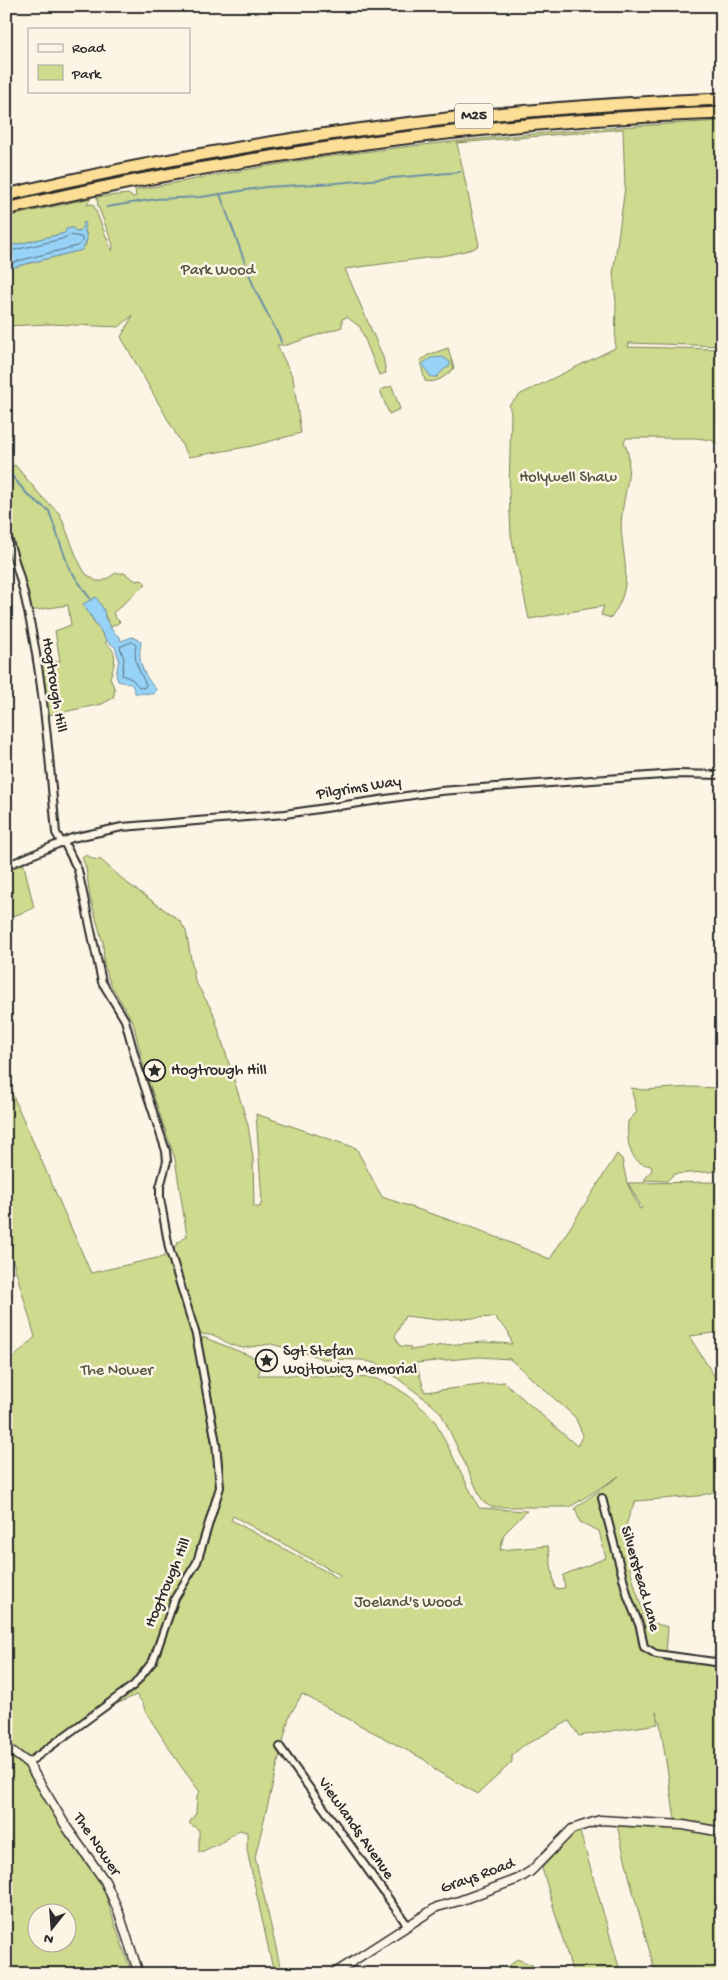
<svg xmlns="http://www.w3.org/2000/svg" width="728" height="1980" viewBox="0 0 728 1980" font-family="'Gochi Hand',sans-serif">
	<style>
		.green { fill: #ceda8e; stroke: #7c825c; fill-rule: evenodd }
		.water { fill: #97d3f7; stroke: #6c90a5 }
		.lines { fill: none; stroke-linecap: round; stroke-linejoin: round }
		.shore { stroke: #566e7d; stroke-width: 1 }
		.stream { stroke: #6c90a5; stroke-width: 2 }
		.minor-casing { stroke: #2b2b2b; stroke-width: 10 }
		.tertiary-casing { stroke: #2b2b2b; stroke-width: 11 }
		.motorway-casing { stroke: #2b2b2b; stroke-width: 15 }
		.minor { stroke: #fcf5e5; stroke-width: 6 }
		.tertiary { stroke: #fcf5e5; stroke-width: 8 }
		.motorway { stroke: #fdde96; stroke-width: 11 }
		.labels { text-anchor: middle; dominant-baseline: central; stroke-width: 5; stroke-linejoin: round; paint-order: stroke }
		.shield { fill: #fcf5e5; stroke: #6a6863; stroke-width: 1 }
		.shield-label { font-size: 15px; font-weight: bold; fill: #2b2b2b }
		.park-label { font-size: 16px; fill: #545744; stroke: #fcf5e5 }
		.street-label { font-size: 16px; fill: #2b2b2b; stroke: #fcf5e5 }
		.poi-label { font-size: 16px; fill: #2b2b2b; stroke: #fcf5e5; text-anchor: start }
	</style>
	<rect width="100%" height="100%" fill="#fcf5e5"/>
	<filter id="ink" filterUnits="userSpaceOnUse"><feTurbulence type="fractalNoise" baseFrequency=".02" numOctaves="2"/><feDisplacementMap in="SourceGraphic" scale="10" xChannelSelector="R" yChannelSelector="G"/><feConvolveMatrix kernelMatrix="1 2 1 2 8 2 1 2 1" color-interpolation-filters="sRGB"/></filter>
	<g filter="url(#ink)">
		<g class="green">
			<path d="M722 121V346L629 343 628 347 722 349V399L716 418 722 428V447L711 440 696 438H626L624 443C635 461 624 494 622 514 618 541 631 567 623 594 621 602 616 611 611 618L601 615 604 606 529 619 511 535 509 492 511 413 509 405 521 394 615 348 616 302 613 274 625 188 623 129 457 143 479 245 473 249 448 255 345 269 383 357 386 373 379 375 360 327 347 317 342 319V327L287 345H277L293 378 301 433 252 446 189 457 121 337 133 315 119 327 50 324 6 326V269L78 251C89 246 88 237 84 227L80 231 76 232 73 228 66 229V233L61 234 6 247V217L91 198 87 205 93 204 112 251 113 245 98 206 97 197 128 194 133 197 136 196 135 190C193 180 252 168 310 159 447 140 584 128 722 121Z"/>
			<path d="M448 348 454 368C446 376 437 384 425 381L420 361 428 355Z"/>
			<polygon points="392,386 400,409 389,414 380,390"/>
			<path d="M15 465 42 497 60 514 77 558 85 573 96 581H103L116 573H124L136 581 142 580 146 584 113 613 115 617 120 622 111 627 96 598 87 611 107 641 105 643C120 652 114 665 110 678L115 690 113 698 102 704 49 715 42 666V664L60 661 55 631 71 625 68 605 30 611 6 521V470Z"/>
			<path d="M87 855 93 859 101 860 127 883 179 920 186 931 195 981 213 1012 248 1125 253 1158 254 1207H260L262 1201 256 1114 356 1148 382 1197 479 1230 550 1259 617 1154 622 1159 627 1183 640 1209 642 1208 628 1183 722 1182V1332L689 1336 722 1388V1478L715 1479 722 1480V1490L698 1496 636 1501C630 1512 626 1522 625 1534 624 1557 639 1598 646 1621L668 1627 666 1653 646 1646 637 1624 642 1648 666 1661 722 1666V1827L675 1819 660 1723 656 1712 658 1724 579 1736 569 1721 523 1746 512 1755V1762L478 1794 435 1770 425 1760 302 1694 289 1717 255 1857 282 1974H274L247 1850V1832L239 1830 224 1841 199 1853V1830L189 1823 196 1813 197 1796 200 1792 180 1765 145 1711 143 1703 136 1695 106 1709 135 1690 155 1663 178 1601 198 1567 223 1490 220 1442 201 1343 203 1337 263 1361 258 1375H292L374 1378 392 1385 409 1396 434 1419 479 1508 527 1511 504 1534 500 1550 548 1546 555 1589 565 1588 563 1575 606 1558 599 1531 580 1522 575 1508 619 1476 570 1507H491L483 1502 441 1413 428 1401 378 1364 362 1360 322 1359 313 1355 271 1344 243 1348 231 1345 216 1336 202 1334 198 1331 173 1252 177 1243 187 1236 175 1159 144 1068 133 1022 110 983 104 964 103 943 90 897 86 868 82 857ZM405 1316 438 1320 494 1317 508 1331 512 1344 484 1342 444 1345 410 1350 411 1347 400 1346 395 1336ZM479 1357 510 1359 575 1417 583 1435 577 1446 504 1382 425 1392 416 1363ZM233 1516 340 1575 338 1578 231 1520Z"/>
			<polygon points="23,861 34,908 6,919 6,869"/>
			<polygon points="6,1080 91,1273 170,1255 193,1336 212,1445 216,1486 194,1559 172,1596 149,1659 131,1683 29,1760 6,1742 6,1365 35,1337 6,1237"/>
			<path d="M692 1087 722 1088V1171L674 1174 667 1181 644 1180 652 1170 651 1166C647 1165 642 1164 639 1162 627 1154 627 1134 628 1121L637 1112 631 1088 643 1090Z"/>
			<path d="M6 1749 24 1762 103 1887C112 1916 122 1945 132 1974H6ZM38 1912H68V1942H38Z"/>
			<polygon points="617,1825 688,1829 722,1835 722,1974 656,1974 632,1888"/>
			<polygon points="580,1832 621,1974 573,1974 542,1868 573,1834"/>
			<polygon points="517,1959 532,1965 536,1974 500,1974"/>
		</g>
		<g class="water">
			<polygon points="84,222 86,223 84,227 87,240 82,250 6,269 6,247 61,234 65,233 66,229 73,228 76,232 80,232"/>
			<polygon points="443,357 450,362 450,366 443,370 437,377 431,377 422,364 431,358"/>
			<path d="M96 597 104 610 105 618 114 633 120 637 121 641 132 637 141 641C141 646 139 651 140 657 140 668 149 682 156 689L154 694 135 693C131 679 129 685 118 681L116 675 119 659 115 647 107 641 83 604Z"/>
		</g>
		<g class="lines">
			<g class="shore">
				<polyline points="6,252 62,239 70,235 81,237 82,239 82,242 77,246 6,264"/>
				<path d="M132 642 136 645C133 661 139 670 146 685L144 688 139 687 132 679 122 675 124 659 120 647Z"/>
			</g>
			<g class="stream">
				<polyline points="220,194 255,290 279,336 281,342"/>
				<polyline points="107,207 156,199 201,197 266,187 336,183 460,172"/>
				<polyline points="6,469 28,495 49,511 69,568 91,600"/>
			</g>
			<defs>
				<g id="minor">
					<path d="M6 532C13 554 20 576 25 598 43 675 49 755 56 833L62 843"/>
					<polyline points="6,866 72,838 122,827 285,814 440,791 676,774 722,775"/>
					<polyline points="602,1498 628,1597 640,1627 644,1647 656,1654 722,1663"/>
					<polyline points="280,1747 408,1926"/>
					<polyline points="28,1763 134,1685 153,1661 175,1598 197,1562 220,1487 216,1443 196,1335 169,1248 160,1198 160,1187 167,1161 166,1151 137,1064 125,1020 102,982 78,870 64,842"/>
				</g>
				<g id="tertiary">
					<polyline points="6,1747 28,1763 67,1828 105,1881 118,1910 139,1974"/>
					<polyline points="333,1974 437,1907 459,1901 518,1879 531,1871 572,1829 600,1820 683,1825 722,1832"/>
				</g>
				<g id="motorway">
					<path d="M6 195C241 139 481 108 722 99"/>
					<path d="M6 209C241 154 481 121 722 113"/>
				</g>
			</defs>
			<use href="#minor" class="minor-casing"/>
			<use href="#tertiary" class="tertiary-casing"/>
			<use href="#motorway" class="motorway-casing"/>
			<use href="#minor" class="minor"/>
			<use href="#tertiary" class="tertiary"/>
			<use href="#motorway" class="motorway"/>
		</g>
	</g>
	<defs>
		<symbol id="sight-ring" viewBox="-11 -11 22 22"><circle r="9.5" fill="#fcf5e5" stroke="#2b2b2b" stroke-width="1.5"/><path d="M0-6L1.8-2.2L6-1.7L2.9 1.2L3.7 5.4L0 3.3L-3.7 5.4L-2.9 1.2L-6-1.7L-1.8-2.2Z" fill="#2b2b2b"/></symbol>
	</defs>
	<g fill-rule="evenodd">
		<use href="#sight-ring" x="142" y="1058" width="25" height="25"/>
		<use href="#sight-ring" x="254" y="1348" width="25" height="25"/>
	</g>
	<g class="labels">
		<rect class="shield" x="455" y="103.5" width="38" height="25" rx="4"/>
		<g class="shield-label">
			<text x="474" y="116">M25</text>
		</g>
		<g class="park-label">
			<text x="218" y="271">Park Wood</text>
			<text x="568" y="478">Holywell Shaw</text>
			<text x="117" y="1371">The Nower</text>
			<text x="408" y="1603">Joeland's Wood</text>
		</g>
		<g class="street-label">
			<text transform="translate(53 685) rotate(81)">Hogtrough Hill</text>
			<text transform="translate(359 789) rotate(-9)">Pilgrims Way</text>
			<text transform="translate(639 1579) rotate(74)">Silverstead Lane</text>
			<text transform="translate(169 1583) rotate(-67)">Hogtrough Hill</text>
			<text transform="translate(355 1829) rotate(55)">Viewlands Avenue</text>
			<text transform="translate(96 1845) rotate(56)">The Nower</text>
			<text transform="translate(478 1877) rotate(-20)">Grays Road</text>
		</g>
		<g class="poi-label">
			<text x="171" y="1071">Hogtrough Hill</text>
			<text x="283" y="1352">Sgt Stefan<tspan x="283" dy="18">Wojtowicz Memorial</tspan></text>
		</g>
	</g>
	<rect width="728" height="1980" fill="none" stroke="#fcf5e5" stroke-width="25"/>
	<rect x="12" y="12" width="703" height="1955" fill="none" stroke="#2b2b2b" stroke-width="2" filter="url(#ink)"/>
	<rect x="28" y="28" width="162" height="65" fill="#fcf5e5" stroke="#a8a49b"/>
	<rect x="38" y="44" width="25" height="8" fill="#fcf5e5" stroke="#a8a49b"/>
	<text x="72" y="52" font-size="15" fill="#2b2b2b">Road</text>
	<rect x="38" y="65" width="25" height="15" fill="#ceda8e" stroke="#a8a49b"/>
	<text x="72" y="78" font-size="15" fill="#2b2b2b">Park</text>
	<g transform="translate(52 1928) rotate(197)"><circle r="24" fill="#fcf5e5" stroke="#a8a49b"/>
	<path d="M0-4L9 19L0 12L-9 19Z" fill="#2b2b2b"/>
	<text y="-8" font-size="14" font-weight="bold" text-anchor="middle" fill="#2b2b2b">N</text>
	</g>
</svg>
